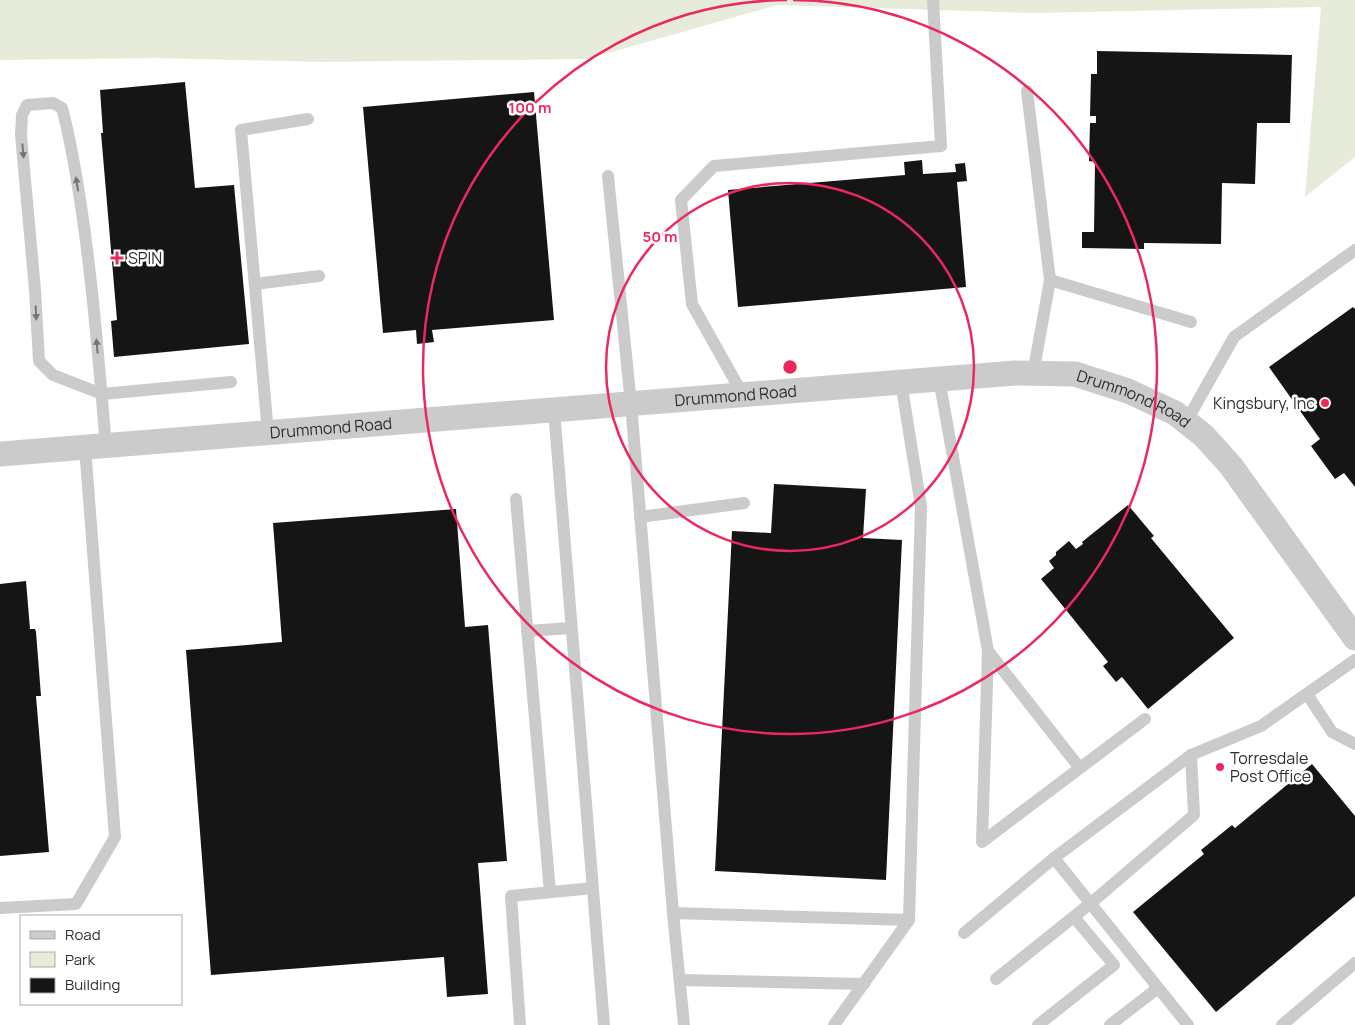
<svg xmlns="http://www.w3.org/2000/svg" width="1355" height="1025" viewBox="0 0 1355 1025" font-family="Manrope,sans-serif">
	<style>
		.green { fill: #e7ecda }
		.building { fill: #151515 }
		.lines { fill: none; stroke-linecap: round; stroke-linejoin: round }
		.service { stroke: #cbcbcb; stroke-width: 12 }
		.minor { stroke: #cbcbcb; stroke-width: 25 }
		.oneway { fill: #757575 }
		.ring { fill: none; stroke: #ec295e; stroke-width: 2.5 }
		.poi-dot { fill: #ec295e; stroke: #fff; stroke-width: 2 }
		.labels { text-anchor: middle; dominant-baseline: central; stroke-width: 5; stroke-linejoin: round; paint-order: stroke }
		.poi-label { font-size: 16px; fill: #2e2e2e; stroke: #fff; text-anchor: start }
		.street-label { font-size: 16px; fill: #2e2e2e; stroke: #fff }
		.centre { fill: #ec295e; stroke: #fff; stroke-width: 2.5 }
		.ring-label { font-size: 15px; text-anchor: middle; font-weight: bold; fill: #ec295e; stroke: #fff; stroke-width: 5; stroke-linejoin: round; paint-order: stroke }
	</style>
	<rect width="100%" height="100%" fill="#fff"/>
	<polygon class="green" points="0,0 1355,0 1355,157 1305,197 1321,7 1035,13 777,5 587,59 322,62 156,58 0,60"/>
	<g class="building">
		<polygon points="1097,51 1292,55 1290,123 1257,123 1255,184 1222,183 1221,244 1144,243 1144,249 1082,248 1082,232 1094,232 1095,162 1089,161 1090,123 1096,123 1096,116 1090,116 1091,74 1097,74"/>
		<polygon points="185,82 195,188 234,185 249,344 114,357 111,321 117,320 101,133 103,133 100,90"/>
		<polygon points="534,92 554,320 432,330 434,342 417,344 416,330 383,333 363,107"/>
		<polygon points="922,160 923,174 956,172 955,164 965,163 967,181 957,182 966,287 738,307 728,190 905,175 904,162"/>
		<polygon points="1353,307 1355,309 1355,487 1344,473 1335,479 1311,446 1320,439 1269,367"/>
		<polygon points="774,484 866,489 863,538 902,540 886,880 715,871 732,531 771,533"/>
		<polygon points="1128,505 1154,536 1151,538 1234,638 1148,709 1122,677 1116,682 1103,666 1108,662 1041,579 1054,568 1049,561 1056,555 1056,552 1069,541 1076,549 1083,544 1082,542"/>
		<polygon points="456,509 465,627 488,625 507,861 478,863 488,994 447,997 444,957 211,975 186,650 282,642 273,523"/>
		<polygon points="26,581 30,629 35,629 36,632 41,696 36,696 49,852 0,856 0,584"/>
		<polygon points="1312,764 1355,816 1355,896 1216,1012 1133,912 1204,854 1201,850 1232,825 1235,828"/>
	</g>
	<g class="lines">
		<g class="service">
			<polyline points="1027,91 1050,280 1033,374"/>
			<polyline points="608,176 631,404 673,913 909,920 921,506 901,382"/>
			<polyline points="1050,280 1191,322"/>
			<polyline points="255,284 319,276"/>
			<polyline points="939,379 988,651 982,842 1145,719"/>
			<polyline points="743,395 692,304 681,200 714,166 941,146 933,0"/>
			<polyline points="554,410 604,1025"/>
			<polyline points="1186,422 1234,337 1355,250"/>
			<polyline points="268,433 241,130 308,119"/>
			<path d="M106 446C99 366 93 285 81 206 76 173 71 141 62 108L53 103 27 105 22 115 21 135 35 290 39 361 53 375 102 394 231 382"/>
			<polyline points="516,499 550,892"/>
			<polyline points="640,517 744,503"/>
			<polyline points="527,631 571,628"/>
			<polyline points="988,651 1079,767"/>
			<polyline points="1307,694 1332,732 1355,744"/>
			<polyline points="0,908 76,904 115,837 85,447"/>
			<polyline points="673,913 684,1025"/>
			<polyline points="964,933 1054,858"/>
			<polyline points="996,979 1091,903 1194,815 1191,755"/>
			<polyline points="680,980 864,984"/>
			<polyline points="520,1025 511,896 593,888"/>
			<polyline points="834,1025 909,920"/>
			<polyline points="1038,1025 1114,965 1074,917"/>
			<polyline points="1110,1025 1158,988"/>
			<polyline points="1188,1025 1054,858 1191,755 1261,726 1355,660"/>
			<polyline points="1282,1025 1355,963"/>
		</g>
		<path class="minor" id="s1" d="M0 454 1015 373 1075 374 1128 391 1175 413 1204 436 1231 466 1355 638"/>
	</g>
	<defs><path id="oneway-solid" d="M-6-.8H1V-3.2L6.5 0L1 3.2V.8H-6Z" transform="scale(1.25)"/></defs>
	<g class="oneway">
		<use href="#oneway-solid" transform="translate(23 151) rotate(85)"/>
		<use href="#oneway-solid" transform="translate(77 184) rotate(-99)"/>
		<use href="#oneway-solid" transform="translate(36 313) rotate(87)"/>
		<use href="#oneway-solid" transform="translate(97 346) rotate(-95)"/>
	</g>
	<g class="ring">
		<circle cx="790" cy="367" r="184"/>
		<path d="M793 0A367 367 0 1 1 787 0"/>
	</g>
	<g class="poi-dot">
		<path d="M114.5 250.5h5v5h5v5h-5v5h-5v-5h-5v-5h5z"/>
		<circle cx="1325" cy="403" r="5"/>
		<circle cx="1220" cy="767" r="5"/>
	</g>
	<g class="labels">
		<g class="poi-label">
			<text x="128" y="258">SPIN</text>
			<text x="1315" y="403" text-anchor="end">Kingsbury, Inc</text>
			<text x="1230" y="758">Torresdale<tspan x="1230" dy="18">Post Office</tspan></text>
		</g>
		<g class="street-label">
			<text stroke="none"><textPath href="#s1" startOffset="738">Drummond Road</textPath></text>
			<text stroke="none"><textPath href="#s1" startOffset="1142">Drummond Road</textPath></text>
			<text stroke="none"><textPath href="#s1" startOffset="332">Drummond Road</textPath></text>
		</g>
	</g>
	<circle cx="790" cy="367" r="8" class="centre"/>
	<g class="ring-label">
		<text x="530" y="113">100 m</text>
		<text x="660" y="242">50 m</text>
	</g>
	<rect x="20" y="915" width="162" height="90" fill="#ffffff" stroke="#ababab"/>
	<rect x="30" y="931" width="25" height="8" fill="#cbcbcb" stroke="#ababab"/>
	<text x="65" y="940" font-size="15" fill="#2e2e2e">Road</text>
	<rect x="30" y="952" width="25" height="15" fill="#e7ecda" stroke="#ababab"/>
	<text x="65" y="965" font-size="15" fill="#2e2e2e">Park</text>
	<rect x="30" y="978" width="25" height="15" fill="#151515" stroke="#ababab"/>
	<text x="65" y="990" font-size="15" fill="#2e2e2e">Building</text>
</svg>
